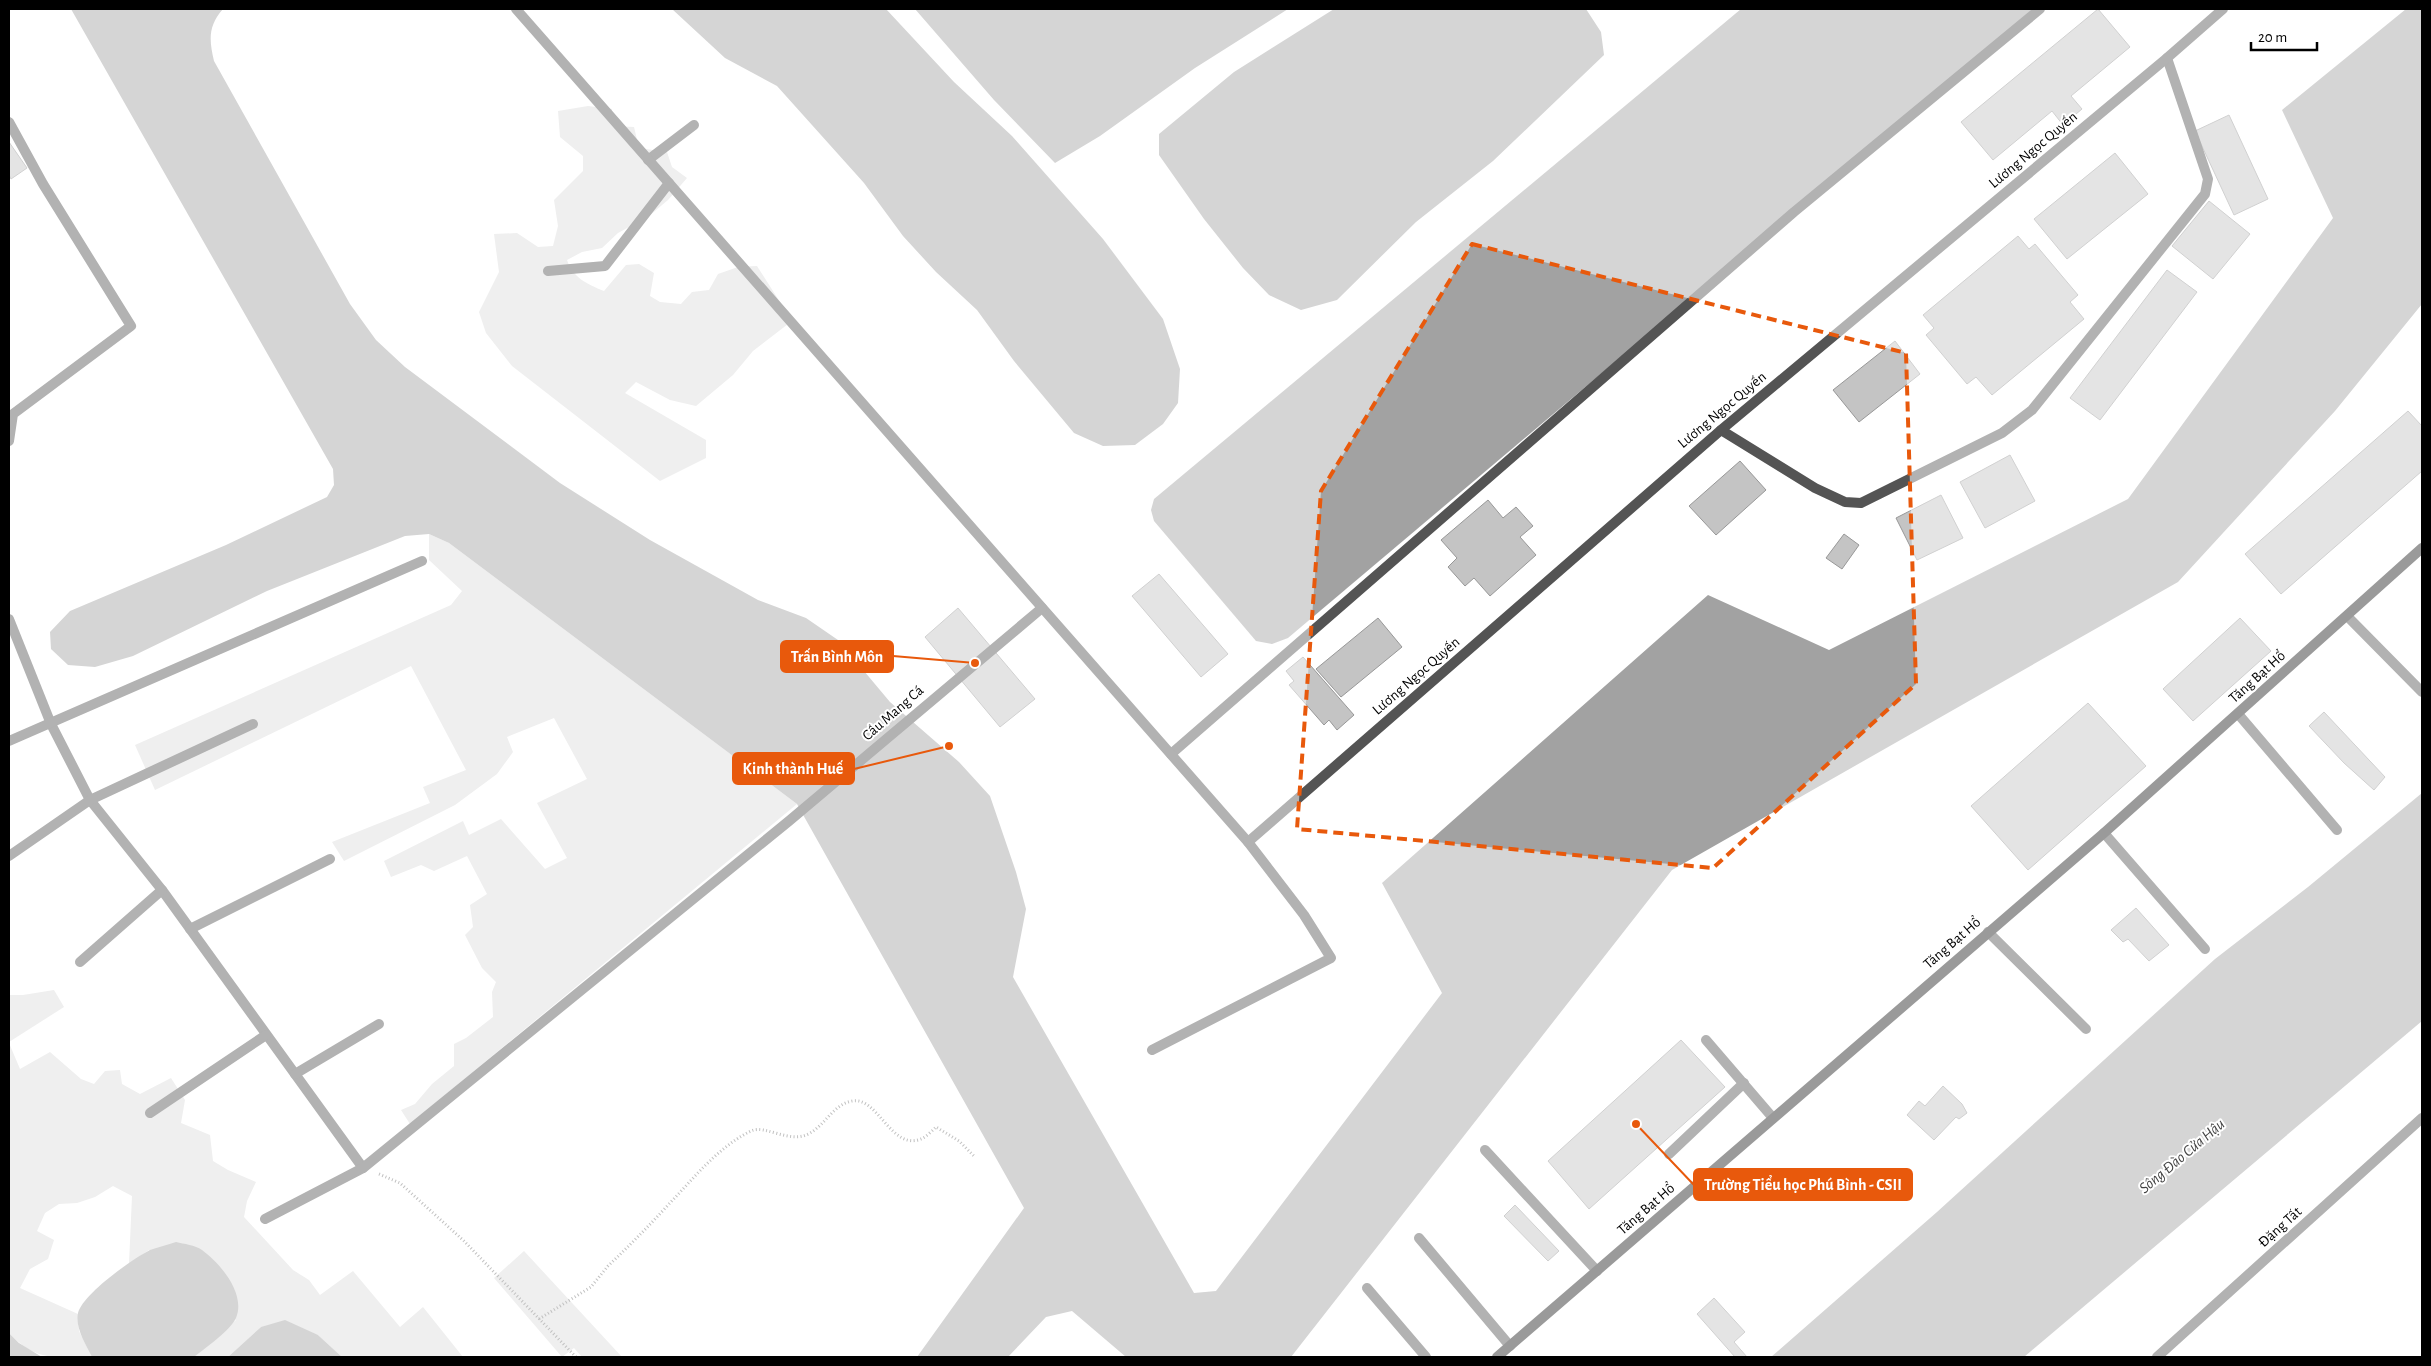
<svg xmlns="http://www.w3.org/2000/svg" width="2431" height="1366" viewBox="0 0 2431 1366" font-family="'Alegreya Sans',sans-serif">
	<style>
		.green { fill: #dbdbdb }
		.water { fill: #a2a2a2 }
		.building { fill: #c4c4c4; stroke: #989898 }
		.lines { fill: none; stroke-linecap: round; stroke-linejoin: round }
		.path { stroke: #767676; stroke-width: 3; stroke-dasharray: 1 2.5; stroke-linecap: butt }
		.service { stroke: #545454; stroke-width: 10 }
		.minor { stroke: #545454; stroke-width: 10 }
		.tertiary { stroke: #545454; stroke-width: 10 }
		.secondary { stroke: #212121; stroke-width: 10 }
		.marked { fill: none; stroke: #e8590c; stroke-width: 4; stroke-dasharray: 10 6; stroke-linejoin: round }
		.labels { text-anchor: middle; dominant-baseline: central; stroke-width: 4; stroke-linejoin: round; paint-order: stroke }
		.street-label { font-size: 15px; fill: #000; stroke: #fff }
		.water-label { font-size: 16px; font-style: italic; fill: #434343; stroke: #fff }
		.leader { fill: none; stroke: #e8590c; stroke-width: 2 }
		.callout-dot { fill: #e8590c; stroke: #fff; stroke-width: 2 }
		.callout { fill: #e8590c; stroke: #e8590c; stroke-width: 2 }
		.callout-label { font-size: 16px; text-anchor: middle; font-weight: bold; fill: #fff }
	</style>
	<rect width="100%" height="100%" fill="#fff"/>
	<g class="green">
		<path d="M588 106 612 109 613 126 634 127 639 148 667 152 672 167 687 178 668 200 649 216 618 233 602 248 582 252 567 260C573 278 587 284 604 291L626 265 639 264 654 273 650 296 660 302 681 304 692 292 709 290 718 274 738 267 757 266 792 321 753 351 733 375 696 406 670 400 636 382 625 393 706 440V458L660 481 512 366 486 333 479 312 499 272 494 234 517 233 538 247 553 246 558 226 554 200 583 171V156L560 137 558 111Z"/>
		<polygon points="429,534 449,543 797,804 410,1124 401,1110 415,1104 432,1084 454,1066 454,1044 466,1038 493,1017 492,992 496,982 482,968 465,935 473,927 470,905 487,894 467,856 434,871 421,865 391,877 384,861 463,821 469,835 501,819 545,869 567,858 537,803 587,779 554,718 507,737 513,752 497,774 455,805 344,861 332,842 430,803 423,787 466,770 411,666 155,790 135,745 451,605 462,591 429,560"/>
		<polygon points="54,990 64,1007 9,1042 9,995 23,995"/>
		<path d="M9 1043 20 1069 50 1052 81 1079 94 1084 105 1071 120 1070 122 1084 140 1094 171 1078 185 1100 181 1123 210 1135 213 1161 228 1170 256 1182 247 1201 244 1217 293 1270 309 1280 320 1295 353 1271 400 1327 423 1307 463 1357H342L318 1335 261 1327 228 1357H194L236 1320 149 1250 129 1264 132 1196 113 1186 95 1197 77 1203 59 1204 45 1213 37 1231 54 1240 48 1259 30 1269 20 1288 78 1314 79 1331 92 1357C54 1357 37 1362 9 1333Z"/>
		<polygon points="524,1251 622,1357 582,1357 574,1348 562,1357 494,1278"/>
	</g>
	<g class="water">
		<path d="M71 9H223C208 26 209 40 214 61L350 304 376 340 405 367 560 483 650 540 758 600 806 618 838 640 890 702 959 762 990 796 1016 872 1026 909 1013 977 1194 1293 1216 1291 1442 993 1382 883 1708 595 1829 650 2128 499 2333 218 2282 110 2406 9H2422V304L2335 411 2178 582 1672 870 1291 1357H1126L1072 1311 1046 1317 1008 1357H917L1024 1208 797 804 449 543 429 534 405 536 267 591 133 656 95 667 68 665 51 649 50 632 70 611 226 545 327 497 334 485 333 469Z"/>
		<polygon points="672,9 886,9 954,82 1012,136 1103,239 1163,319 1180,369 1178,403 1163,424 1135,445 1103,446 1074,433 1014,361 977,310 936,272 903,236 864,183 777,86 725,58"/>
		<polygon points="915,9 1288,9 1195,68 1100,136 1055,163 994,100"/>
		<polygon points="1334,9 1586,9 1601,32 1604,55 1493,161 1416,222 1337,300 1301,310 1269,295 1243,268 1204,219 1159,155 1159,134 1234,72"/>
		<polygon points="1741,9 2033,9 1288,638 1272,644 1256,641 1154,521 1151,510 1154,499"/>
		<polygon points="2422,793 2422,1021 2024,1357 1771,1357 1937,1212 2215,959 2308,887"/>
		<path d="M176 1242C184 1244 195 1245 202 1250 221 1264 246 1294 236 1318 231 1330 204 1349 194 1357H92C86 1345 75 1328 78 1313 83 1294 132 1259 150 1250 158 1247 168 1245 176 1242Z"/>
		<polygon points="285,1320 318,1335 342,1357 228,1357 261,1327"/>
		<polygon points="9,1333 19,1343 42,1357 9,1357"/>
	</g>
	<g class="building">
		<polygon points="2098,9 2130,47 2071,96 2082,109 2063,125 2052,111 1993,160 1961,122"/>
		<polygon points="2229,115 2268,199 2234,215 2195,131"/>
		<polygon points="9,142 27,168 11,179 9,175"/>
		<polygon points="2115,153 2148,194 2067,259 2034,219"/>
		<polygon points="2209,201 2250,234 2213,279 2172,246"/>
		<polygon points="2018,236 2029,249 2035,244 2078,295 2070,302 2084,319 1992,395 1976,377 1967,384 1926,335 1934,328 1923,315"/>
		<polygon points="2167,270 2197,292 2100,420 2070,398"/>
		<polygon points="1895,341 1920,374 1859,422 1833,390"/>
		<polygon points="2408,411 2422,426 2422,471 2281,594 2245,554"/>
		<polygon points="2010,455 2035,501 1985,528 1960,482"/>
		<polygon points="1740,461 1766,490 1716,535 1689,506"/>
		<polygon points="1941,495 1963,538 1917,560 1896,518"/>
		<polygon points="1488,500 1503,518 1516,507 1533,526 1520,537 1536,555 1490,596 1474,578 1465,586 1448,567 1457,558 1441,540"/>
		<polygon points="1844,534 1859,545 1842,569 1826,558"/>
		<polygon points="1159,574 1228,654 1201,677 1132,596"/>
		<polygon points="958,608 1035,699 1000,727 925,637"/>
		<polygon points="1378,618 1402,647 1341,697 1316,669"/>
		<polygon points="2240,618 2271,651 2193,721 2163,689"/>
		<polygon points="1303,657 1354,715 1337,730 1329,720 1324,725 1289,685 1294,681 1286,671"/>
		<polygon points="2088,703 2146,766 2028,870 1971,806"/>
		<polygon points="2324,712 2385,777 2374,790 2344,763 2309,726"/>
		<polygon points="2136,908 2169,945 2149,961 2128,939 2123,942 2111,930"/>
		<polygon points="1681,1040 1725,1087 1589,1209 1548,1161"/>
		<polygon points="1943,1086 1962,1104 1967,1113 1959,1119 1956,1117 1934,1140 1907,1115 1919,1101 1925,1106"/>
		<polygon points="1515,1205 1559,1251 1548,1261 1504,1216"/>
		<polygon points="1714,1298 1745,1332 1734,1342 1747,1357 1735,1357 1697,1314"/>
	</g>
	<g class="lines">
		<g class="path">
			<polyline points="379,1174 400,1183 464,1241 576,1357"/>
			<path d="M539 1319 591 1287 608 1266C629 1246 649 1226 669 1204 694 1178 718 1147 751 1131 765 1124 791 1145 810 1133 825 1125 834 1104 852 1101 878 1096 891 1151 921 1139 926 1137 932 1131 936 1127L959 1141 974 1156"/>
		</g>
		<g class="service">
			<polyline points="648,160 694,125"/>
			<polyline points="1721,430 1815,488 1845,502 1861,503 2002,433 2032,410 2205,194 2208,179 2167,58"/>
			<polyline points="2347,616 2422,692"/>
			<polyline points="2239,715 2337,830"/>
			<polyline points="1171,754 1794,212 2040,9"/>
			<polyline points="2104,833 2205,949"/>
			<polyline points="1988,932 2086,1029"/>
			<polyline points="1706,1040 1773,1118"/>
			<polyline points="1485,1150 1597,1271"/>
			<polyline points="1669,1154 1744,1083"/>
			<polyline points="1419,1238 1510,1346"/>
			<polyline points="1367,1288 1426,1357"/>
		</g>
		<g class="minor">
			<polyline points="516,9 1248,842 1304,915 1331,958 1152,1050"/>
			<polyline points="9,122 43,184 131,326 13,414 9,441"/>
			<polyline points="548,271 605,266 669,183"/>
			<polyline points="9,619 51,724 90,800 162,890 363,1168"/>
			<polyline points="9,741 422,561"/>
			<polyline points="1248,842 1721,430 2167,58 2223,9"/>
			<polyline points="9,856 90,800 253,724"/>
			<polyline points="190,929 330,859"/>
			<polyline points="80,962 162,890"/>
			<polyline points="295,1074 379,1024"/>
			<polyline points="150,1113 266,1035"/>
			<polyline points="265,1219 363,1168 789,821 1042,608"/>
		</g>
		<polyline class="tertiary" points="2157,1357 2422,1118"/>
		<polyline class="secondary" points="1497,1357 2104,833 2422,548"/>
	</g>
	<path d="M0 0H2431V1366H0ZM1472 244 1906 353 1916 684 1713 868 1297 829 1321 491Z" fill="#fff" fill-opacity=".55" fill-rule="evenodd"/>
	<path class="marked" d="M1472 244 1906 353 1916 684 1713 868 1297 829 1321 491Z"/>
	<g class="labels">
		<g class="street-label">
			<text transform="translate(2033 150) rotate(-40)">Lương Ngọc Quyến</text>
			<text transform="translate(1722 410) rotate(-40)">Lương Ngọc Quyến</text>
			<text transform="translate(1416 676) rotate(-41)">Lương Ngọc Quyến</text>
			<text transform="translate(2257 677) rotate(-42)">Tăng Bạt Hổ</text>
			<text transform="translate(893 713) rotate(-41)">Cầu Mang Cá</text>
			<text transform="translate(1952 943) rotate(-41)">Tăng Bạt Hổ</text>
			<text transform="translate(1646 1209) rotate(-41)">Tăng Bạt Hổ</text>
			<text transform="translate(2280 1227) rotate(-42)">Đặng Tất</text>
		</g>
		<g class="water-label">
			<text transform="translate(2182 1156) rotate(-40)">Sông Đào Cửa Hậu</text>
		</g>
	</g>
	<path class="leader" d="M975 663L893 656M949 746L854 769M1636 1124L1694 1185"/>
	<g class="callout-dot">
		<circle cx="975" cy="663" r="5"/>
		<circle cx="949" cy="746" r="5"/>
		<circle cx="1636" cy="1124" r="5"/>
	</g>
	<g class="callout">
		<rect x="781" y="641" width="112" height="31" rx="5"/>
		<rect x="733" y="753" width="121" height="31" rx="5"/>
		<rect x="1694" y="1169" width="218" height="31" rx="5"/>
	</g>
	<g class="callout-label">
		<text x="837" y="662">Trấn Bình Môn</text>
		<text x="793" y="774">Kinh thành Huế</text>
		<text x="1803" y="1190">Trường Tiểu học Phú Bình - CSII</text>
	</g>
	<rect width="2431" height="1366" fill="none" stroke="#000000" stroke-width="20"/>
	<path d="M2251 42v8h66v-8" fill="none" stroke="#000000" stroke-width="2.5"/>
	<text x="2258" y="42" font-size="15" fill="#000000" stroke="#ffffff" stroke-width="4" paint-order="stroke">20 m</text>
</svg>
